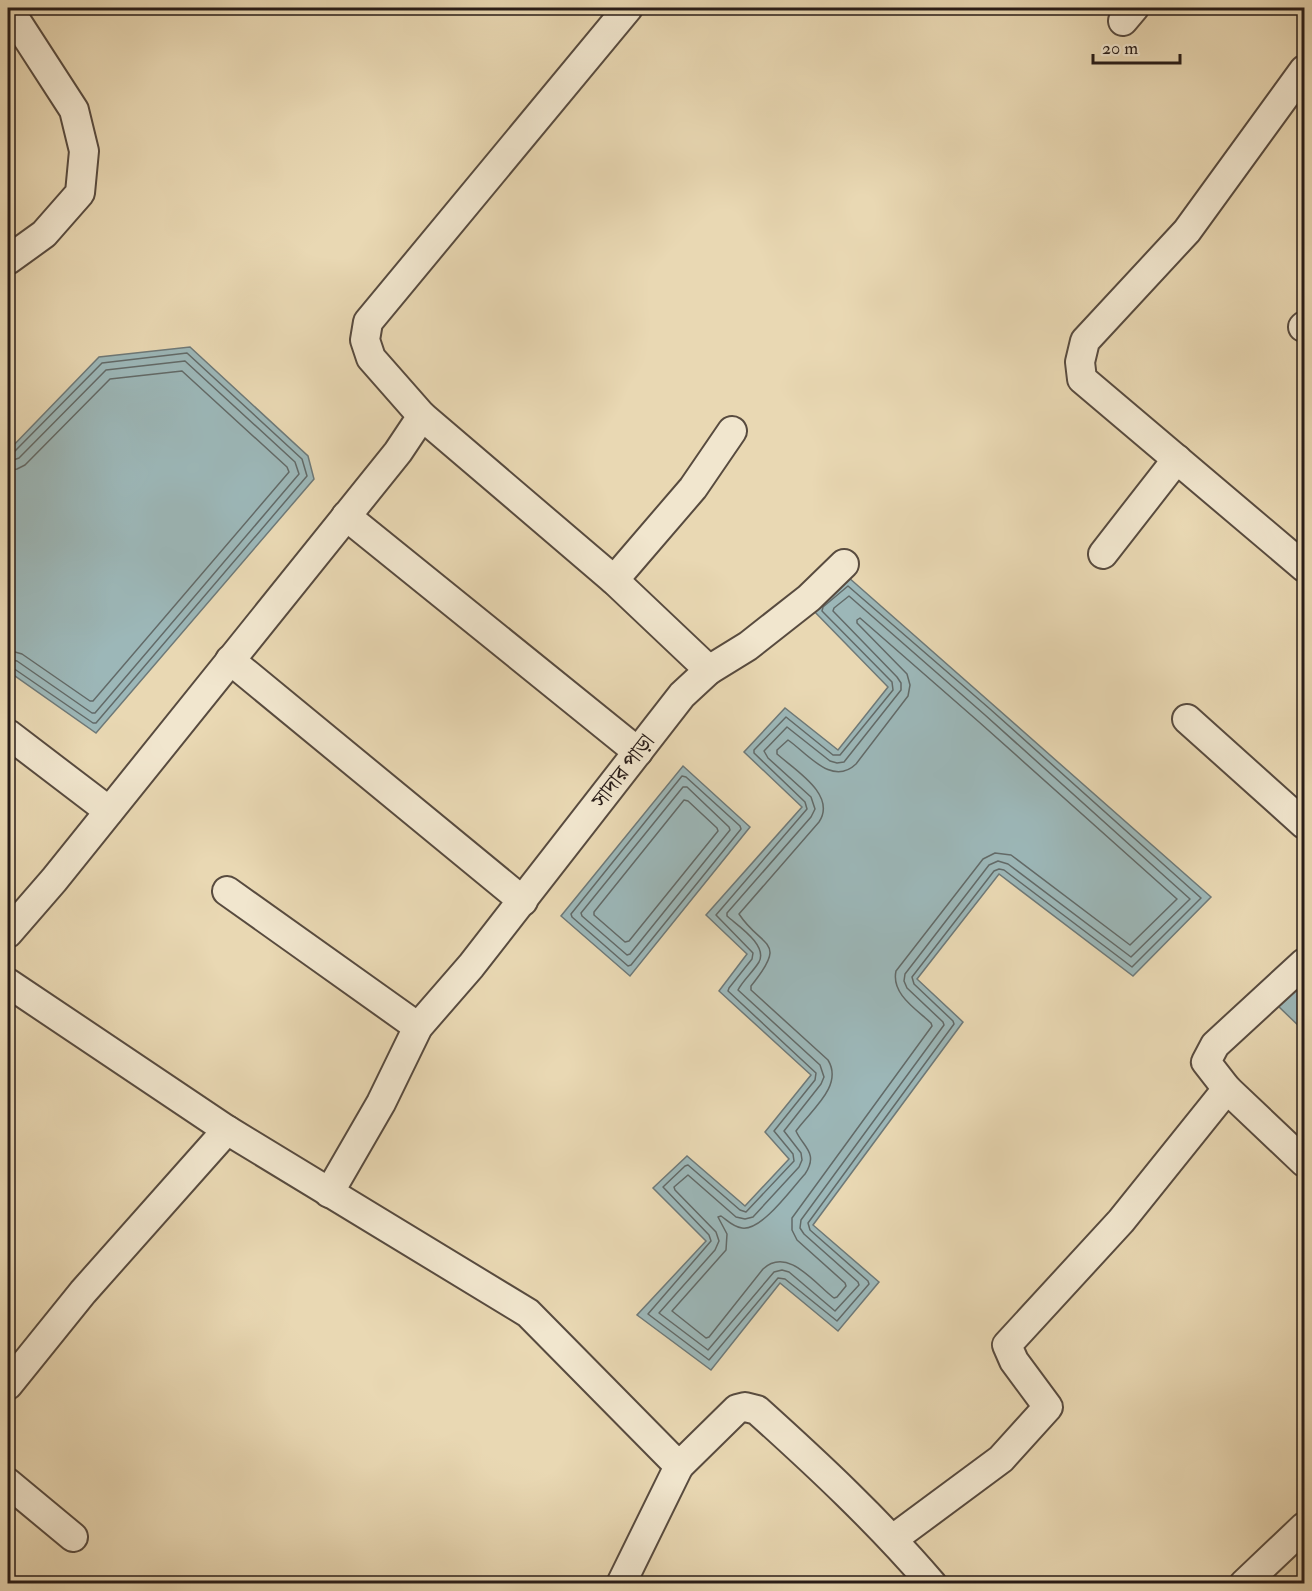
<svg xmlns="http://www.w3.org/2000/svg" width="1312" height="1591" viewBox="0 0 1312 1591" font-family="'IM FELL Double Pica','Noto Serif Bengali',serif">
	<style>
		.water { fill: #9cb7b8; stroke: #6e7978; stroke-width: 1.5 }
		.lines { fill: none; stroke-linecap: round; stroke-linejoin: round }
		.shore { stroke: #626a68; stroke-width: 1.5 }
		.minor-casing { stroke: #584b3f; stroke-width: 32 }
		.minor { stroke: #f1e6ce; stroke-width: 28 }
		.labels { text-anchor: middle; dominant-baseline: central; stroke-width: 4.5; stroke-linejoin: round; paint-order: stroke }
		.street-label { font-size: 22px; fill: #281c18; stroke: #f1e6ce }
	</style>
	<rect width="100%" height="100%" fill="#e9d8b3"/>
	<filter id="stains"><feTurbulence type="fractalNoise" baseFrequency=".00333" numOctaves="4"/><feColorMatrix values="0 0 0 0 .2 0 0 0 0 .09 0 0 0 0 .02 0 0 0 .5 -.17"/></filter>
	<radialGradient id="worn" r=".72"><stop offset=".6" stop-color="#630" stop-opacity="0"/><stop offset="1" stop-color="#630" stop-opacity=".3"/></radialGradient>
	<g class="water">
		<polygon points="190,347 308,456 314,479 96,733 8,671 8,451 99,357"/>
		<polygon points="848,577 1211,897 1133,976 999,874 917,979 963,1022 813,1225 879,1282 838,1331 780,1283 711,1370 637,1315 706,1241 653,1188 687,1156 745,1206 789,1159 765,1132 811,1075 719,991 747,954 706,915 802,807 744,752 785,708 838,750 888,687 812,609"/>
		<polygon points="683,766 750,827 630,976 561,916"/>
		<polygon points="1304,983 1304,1031 1276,1004"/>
	</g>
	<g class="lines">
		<g class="shore">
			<polyline points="8,454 14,452 102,363 187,353 302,459 307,476 96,723 93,723 13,668 8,667"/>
			<polyline points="8,462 19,458 106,370 185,361 295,462 299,474 95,713 92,713 17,661 8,659"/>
			<polyline points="8,471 17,469 25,465 110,379 182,371 287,467 289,472 93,701 90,701 22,654 8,650"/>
			<polygon points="848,586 990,709 1201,898 1132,967 1004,870 999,869 994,871 912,977 914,984 953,1021 954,1024 808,1223 810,1230 868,1281 869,1284 837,1321 785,1279 778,1278 709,1360 648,1314 711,1241 709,1235 663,1187 685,1166 688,1165 740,1210 746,1212 794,1161 793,1154 774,1131 815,1080 816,1073 728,991 729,988 752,959 753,953 716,915 807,809 805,802 754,753 754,750 786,717 833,755 840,755 893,690 892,682 822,611 823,607"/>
			<path d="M849 596 985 715 1190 899 1131 957 1008 864 998 861 989 865 905 974 904 981 907 988 943 1022 944 1025 801 1220 800 1228 804 1234 858 1282 859 1285 835 1311 789 1272 782 1270 774 1272 708 1350 659 1313 715 1250 719 1241 716 1232 675 1190 674 1187 688 1175 736 1217 745 1219 753 1217 799 1167 802 1160 801 1153 784 1131 821 1084 824 1077 820 1065 738 990C743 980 753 972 759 962 768 945 738 926 727 916V913L811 817 815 809 811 797 768 758 764 751 787 727 830 761 837 763 844 762 901 690V683L897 677 833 611 834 608Z"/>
			<path d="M860 618 979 722 1177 899 1130 945 1011 855 995 853 983 859 896 971C891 994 916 1009 931 1023L932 1026 792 1218V1230L797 1240 845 1283 846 1286 837 1297 834 1298C815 1284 788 1246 763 1269L709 1337 706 1338 672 1311 726 1250 727 1234 718 1217 721 1216C728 1221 733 1227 742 1228 762 1231 792 1188 805 1174 819 1153 803 1147 796 1131 810 1111 844 1086 828 1060L751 990V986C789 939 762 949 739 914L819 822C837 795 795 770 777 754V750L788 740C807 753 832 787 856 764L908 696 910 685 907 674 857 623V620Z"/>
			<polygon points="682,776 686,777 740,826 741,829 631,965 628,966 572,917 571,914"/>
			<polygon points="683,787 687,787 729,827 730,830 630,954 627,955 582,916 581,913"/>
			<polygon points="684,800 688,801 717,828 718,831 629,941 625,942 594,915 594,912"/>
		</g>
		<defs>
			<g id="minor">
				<polyline points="1123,21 1134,8"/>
				<polyline points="1304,70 1187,231 1085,341 1080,362 1082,379 1304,567"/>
				<polyline points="8,260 44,234 80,193 84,151 74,110 8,8"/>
				<polyline points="1303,327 1304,326"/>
				<polyline points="346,516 638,752"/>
				<polyline points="1103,554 1177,459"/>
				<polyline points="614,580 693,488 732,431"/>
				<polyline points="230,660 523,901"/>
				<polyline points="709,670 748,646 809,598 844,564"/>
				<polyline points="1187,719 1304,824"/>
				<polyline points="8,734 109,811"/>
				<polyline points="227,891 418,1027"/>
				<polyline points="8,933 54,880 398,452 422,416 371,358 365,340 368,322 628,8"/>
				<polyline points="1304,963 1215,1045 1206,1062 1227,1089 1304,1162"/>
				<path d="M8 983 227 1130 528 1313 679 1466 737 1409 745 1407 757 1410C818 1465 878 1521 932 1584"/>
				<polyline points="329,1193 381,1103 418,1027 471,966 682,695 709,670 614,580 422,416"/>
				<polyline points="8,1385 83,1292 227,1130"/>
				<polyline points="8,1483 73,1537"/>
				<polyline points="893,1539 1001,1459 1048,1407 1014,1361 1007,1345 1121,1221 1227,1089"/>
				<polyline points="621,1584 679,1466"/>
				<polyline points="1244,1584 1304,1527"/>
			</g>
		</defs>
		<use href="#minor" class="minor-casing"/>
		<use href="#minor" class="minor"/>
	</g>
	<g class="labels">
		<g class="street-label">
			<text transform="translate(623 771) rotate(-52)">সাদার পাড়া</text>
		</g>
	</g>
	<rect width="1312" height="1591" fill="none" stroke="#e9d8b3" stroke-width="30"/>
	<rect x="9" y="9" width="1294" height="1573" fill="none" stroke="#281c18" stroke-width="3"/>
	<rect x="15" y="15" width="1282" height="1561" fill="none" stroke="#281c18" stroke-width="1.5"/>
	<path d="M1093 54v9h87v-9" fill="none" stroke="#281c18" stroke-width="3"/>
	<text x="1102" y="54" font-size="18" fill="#281c18" stroke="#f1e6ce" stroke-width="4.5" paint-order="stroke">20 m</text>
	<rect width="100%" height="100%" filter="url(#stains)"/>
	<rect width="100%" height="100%" fill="url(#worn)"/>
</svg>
